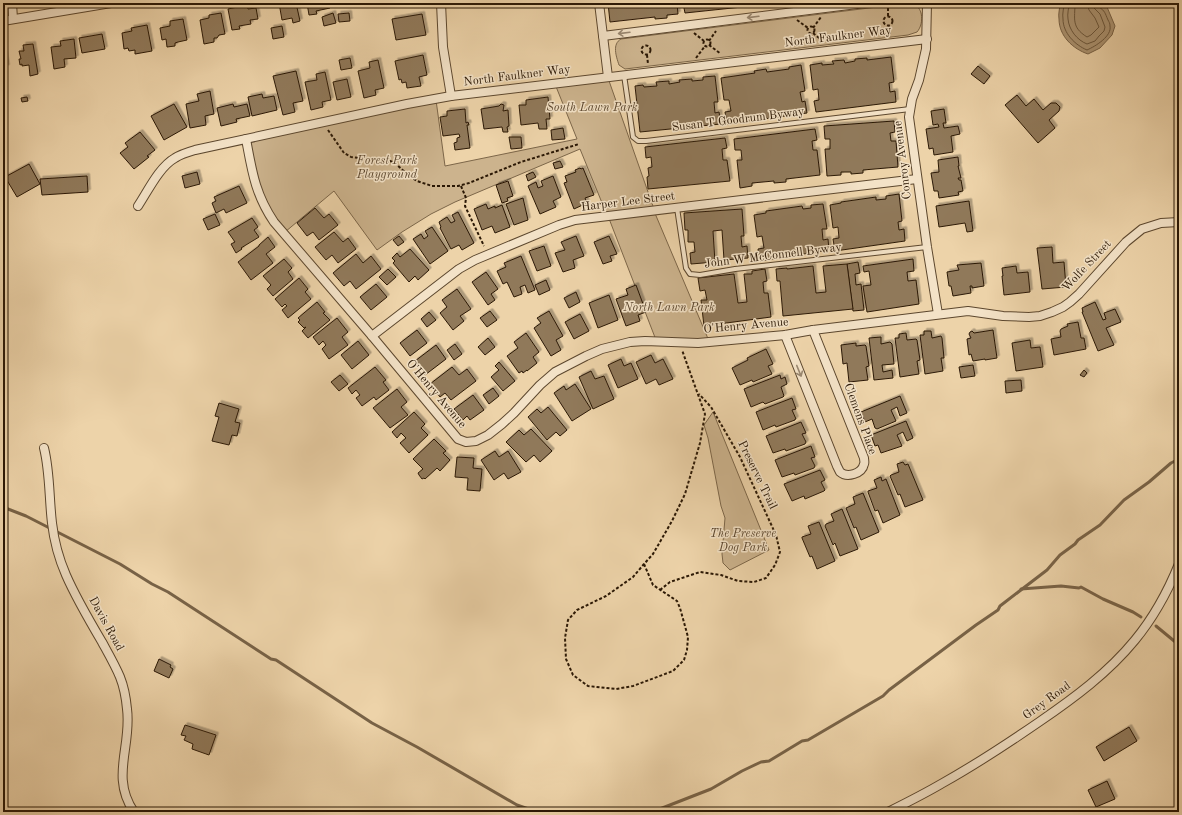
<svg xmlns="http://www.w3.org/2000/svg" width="1182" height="815" viewBox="0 0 1182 815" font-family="'Old Standard TT',serif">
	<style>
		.green { fill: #ccb38d; stroke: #7c6649 }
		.water { fill: #ab9371; stroke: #786246 }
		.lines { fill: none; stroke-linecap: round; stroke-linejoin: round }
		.shore { stroke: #6b563b; stroke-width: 1 }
		.stream { stroke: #786246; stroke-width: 3 }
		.building { fill: #90795a; stroke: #2b1805; filter: url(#shadow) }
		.service-casing { stroke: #5c472e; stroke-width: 6 }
		.minor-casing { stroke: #5c472e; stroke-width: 10 }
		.path { stroke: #2b1805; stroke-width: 2; stroke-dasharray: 3 2; stroke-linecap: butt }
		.service { stroke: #f3e2c7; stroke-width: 4 }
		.minor { stroke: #f3e2c7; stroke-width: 8 }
		.oneway { stroke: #998770 }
		.labels { text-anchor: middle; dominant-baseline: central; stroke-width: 3; stroke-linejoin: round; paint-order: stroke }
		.street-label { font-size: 12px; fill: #2b1805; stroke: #f3e2c7 }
		.park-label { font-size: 12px; font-style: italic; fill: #5b462e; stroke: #f3e2c7 }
	</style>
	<defs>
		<filter id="shadow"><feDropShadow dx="2.5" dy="-2.5" stdDeviation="0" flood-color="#0004"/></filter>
	</defs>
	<rect width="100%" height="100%" fill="#edd3a9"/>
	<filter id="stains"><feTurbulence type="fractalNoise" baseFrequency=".005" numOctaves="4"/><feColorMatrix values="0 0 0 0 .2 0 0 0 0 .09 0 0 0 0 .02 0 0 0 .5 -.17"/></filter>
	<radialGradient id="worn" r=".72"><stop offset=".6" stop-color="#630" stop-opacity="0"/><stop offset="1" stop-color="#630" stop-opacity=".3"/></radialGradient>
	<g class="green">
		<path d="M909 3C923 3 925 23 917 32L908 35 625 69 619 65C616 56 612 44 621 39Z"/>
		<polygon points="608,78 654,209 607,215 580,149 455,202 431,214 402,232 377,250 334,191 285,232 263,202 247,140 436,100 445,166 577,139 555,84"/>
		<polygon points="654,211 709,341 656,340 608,216"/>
		<polygon points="713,412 769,550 730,570 723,563 722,554 725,518 721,506 708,438 704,425"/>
	</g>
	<path class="water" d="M1060 3H1100L1107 7 1115 26 1112 35 1100 48 1088 54C1073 49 1059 36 1059 19 1058 14 1060 8 1060 3Z"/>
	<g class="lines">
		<g class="shore">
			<path d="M1064 3C1064 8 1062 14 1063 19 1063 33 1075 45 1087 50 1096 46 1112 36 1110 26 1110 23 1109 22 1108 20 1105 13 1105 11 1099 7L1098 3"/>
			<path d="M1069 3C1069 8 1067 14 1068 19 1069 30 1077 40 1087 44L1095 41 1099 36 1104 31 1105 27 1100 14 1094 8 1093 3"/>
			<path d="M1075 3C1075 19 1071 27 1087 37L1091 35 1099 27 1095 18 1089 10 1087 3"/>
		</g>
		<g class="stream">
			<polyline points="3,507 26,516 120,564 152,584 168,592 271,659 276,660 372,723 417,747 517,805 537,812"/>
			<polyline points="1021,589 1061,586 1079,588 1081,587 1103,599 1133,612 1141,617"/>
			<polyline points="1156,626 1179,645"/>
			<polyline points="652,812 711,789 742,771 761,762 769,761 802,741 808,740 883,696 889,690 976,625 998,610 1000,606 1047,570 1060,555 1075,544 1078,540 1100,525 1124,500 1149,482 1171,463 1179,459"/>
		</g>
	</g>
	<g class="building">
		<polygon points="279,3 296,3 300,21 293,23 292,18 282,20"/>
		<polygon points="307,3 329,3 330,8 316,11 317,14 309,15"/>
		<polygon points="344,3 361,3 345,6"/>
		<polygon points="608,3 677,3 678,14 667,15 667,18 655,19 655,17 610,22"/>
		<polygon points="683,3 742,3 742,7 685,13"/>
		<polygon points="748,3 770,3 748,6"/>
		<polygon points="247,5 248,9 256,8 258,19 250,20 251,24 239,26 240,29 232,30 228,9"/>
		<polygon points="221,13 225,34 219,35 217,38 214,38 214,42 204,44 200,20 209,18 209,15"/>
		<polygon points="333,13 336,23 324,26 322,17"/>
		<polygon points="349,13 350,21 339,22 338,14"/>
		<polygon points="422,14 426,35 396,40 392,19"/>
		<polygon points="183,19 187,40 178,42 175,43 175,46 167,47 166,39 162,40 160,28 170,26 170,21"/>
		<polygon points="147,25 152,51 135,54 135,50 129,51 128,48 124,49 122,33 132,31 131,28"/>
		<polygon points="282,26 284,37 273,39 271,28"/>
		<polygon points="102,34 105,49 82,53 79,38"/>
		<polygon points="74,39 76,58 64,59 65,67 54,69 51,47 61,46 60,41"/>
		<polygon points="33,44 38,74 30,76 29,65 22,66 22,64 20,65 19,59 21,59 19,51 24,51 23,45"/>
		<polygon points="3,50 4,50 7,67 3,68"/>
		<polygon points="423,55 427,75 419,77 421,86 407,88 406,82 402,83 401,79 399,80 395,61"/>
		<polygon points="891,57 894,82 889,83 890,92 895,91 896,102 816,112 814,101 819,100 818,89 813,90 810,65 822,63 822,65 834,64 832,61 844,60 845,63 855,61 855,59 867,58 867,60"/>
		<polygon points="350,58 352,68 341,70 339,60"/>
		<polygon points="378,60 384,88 375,90 376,95 364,98 358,71 370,68 369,62"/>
		<polygon points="801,65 805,91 800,92 802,102 805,101 807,113 727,124 725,112 731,111 729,100 724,100 721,78 755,73 754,71 766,69 767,72 789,69 789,67"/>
		<polygon points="978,66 990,76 984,84 971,74"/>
		<polygon points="296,71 303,101 293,103 295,112 283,115 273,76"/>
		<polygon points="325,72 331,100 322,102 323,107 311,110 305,82 317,80 316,74"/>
		<polygon points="715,76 718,102 714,102 715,113 719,112 721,124 640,132 635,86 643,85 644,87 657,86 656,82 669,81 669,84 680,82 679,80 692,79 692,81 703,80 703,77"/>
		<polygon points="347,79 351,97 337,100 333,82"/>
		<polygon points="210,91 214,114 205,116 206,125 190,128 186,104 199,101 197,94"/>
		<polygon points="262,94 263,98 274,96 277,110 252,116 248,97"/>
		<polygon points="1017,95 1026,106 1034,99 1043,110 1051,103 1056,103 1060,107 1059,111 1049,120 1055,128 1038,143 1005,105"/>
		<polygon points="27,97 28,101 22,102 21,98"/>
		<polygon points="548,97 550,119 546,119 547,129 539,129 538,123 521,125 519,105 526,105 526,100"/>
		<polygon points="174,104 187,127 164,140 151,116"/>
		<polygon points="233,104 234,107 247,104 250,116 236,119 237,122 221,126 217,108"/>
		<polygon points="501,104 504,105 503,111 508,110 509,126 507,127 508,132 503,132 502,127 484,129 481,109 499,106"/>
		<polygon points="465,109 466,123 468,122 469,125 467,125 470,148 455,150 454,143 457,142 457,138 460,137 459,134 443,136 440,117 447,116 447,111"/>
		<polygon points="944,109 946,123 943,123 944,128 958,126 960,134 951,136 953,152 934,155 933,148 929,149 926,129 939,127 938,124 933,125 931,111"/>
		<polygon points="894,121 895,132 890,133 891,141 896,141 898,167 863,170 863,173 851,174 851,172 841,172 841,175 827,176 825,149 830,149 830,139 825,139 824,126"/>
		<polygon points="563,128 565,139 552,140 551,130"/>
		<polygon points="815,129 817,140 812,141 813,150 817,150 820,175 786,179 786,182 774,183 774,181 752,183 752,186 740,188 737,160 742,160 741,150 735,150 734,139"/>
		<polygon points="140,132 155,150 147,156 149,157 134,169 120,153 128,147 125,143"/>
		<polygon points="509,137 521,137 522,148 511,149"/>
		<polygon points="725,138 727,148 722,149 723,160 727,160 730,181 648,189 647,177 649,176 648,168 652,167 651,157 646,158 645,147"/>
		<polygon points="958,157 959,166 958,166 961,178 958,178 959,180 961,180 963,191 958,192 959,195 939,198 938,191 934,191 931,173 939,172 938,160"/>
		<polygon points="560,161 563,167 555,169 553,163"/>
		<polygon points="29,164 40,184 17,197 5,177"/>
		<polygon points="580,168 581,169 583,168 594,195 585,198 587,203 574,209 564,183 567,182 565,176 576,172 575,170"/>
		<polygon points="197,172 200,184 185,188 182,176"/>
		<polygon points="533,172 536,177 528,181 526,175"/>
		<polygon points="87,176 88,192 42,195 40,179"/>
		<polygon points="553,176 561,197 553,201 556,207 540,214 528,186 536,182 538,188 543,186 541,181"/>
		<polygon points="508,181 513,196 507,198 508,201 502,203 496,185"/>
		<polygon points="239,186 247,203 226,213 224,209 216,213 212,203 216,201 214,197"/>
		<polygon points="899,194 902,221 898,222 899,230 904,229 905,241 835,251 833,239 839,238 838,227 833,228 830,205 841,203 841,202 876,197 876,200 886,199 886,196"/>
		<polygon points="523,198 528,220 514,225 506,204"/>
		<polygon points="969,201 973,231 967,232 965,223 939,227 936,206"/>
		<polygon points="486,204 488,209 495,206 495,208 502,205 510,227 495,233 492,226 482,230 474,209"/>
		<polygon points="823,204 827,229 822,229 823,240 828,239 829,250 760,261 758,249 764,248 762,236 757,237 754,215 766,213 766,211 802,206 803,209 811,208 811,205"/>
		<polygon points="315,208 324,218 329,214 338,225 319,240 313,232 307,236 297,223"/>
		<polygon points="742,209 744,236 741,236 742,247 747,246 748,258 724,260 722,230 713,231 715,262 691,264 690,253 695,252 694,242 688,242 688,230 685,230 684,213"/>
		<polygon points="458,212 474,243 462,250 459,245 451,249 440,228 441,227 439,222 447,217 451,223 455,221 452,215"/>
		<polygon points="215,214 220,225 208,230 203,219"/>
		<polygon points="252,218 258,227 254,230 259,237 241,248 242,249 236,253 231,244 235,242 228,232"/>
		<polygon points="432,227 448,251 430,264 413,239 421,234 424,239 428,236 425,231"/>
		<polygon points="334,232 343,242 348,238 356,249 338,263 332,255 326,260 315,247"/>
		<polygon points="399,236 404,242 398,246 393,240"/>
		<polygon points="576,236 584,256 573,260 575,268 563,272 555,253 565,250 561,242"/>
		<polygon points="609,236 617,254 610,256 612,261 603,264 594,242"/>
		<polygon points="268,237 275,247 266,254 273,263 251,280 238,262 259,246 259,245"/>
		<polygon points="544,246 551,266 537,271 529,251"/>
		<polygon points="1052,247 1053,263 1064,262 1066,287 1042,289 1037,248"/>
		<polygon points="410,249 429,270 418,280 415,276 409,282 393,263 395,261 392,258 397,253 400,257"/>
		<polygon points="356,254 363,263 371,256 381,269 356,289 350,281 344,286 333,273"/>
		<polygon points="521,256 535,290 528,293 525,285 520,287 522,294 514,297 507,282 503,284 497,271 506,267 504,263"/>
		<polygon points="284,259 292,268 288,272 293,279 273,296 267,289 271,285 263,276"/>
		<polygon points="913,259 914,271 907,272 908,281 916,280 919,304 867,312 863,286 871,285 869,271 864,272 863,266"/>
		<polygon points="858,262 860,273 855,274 856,285 861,284 864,310 853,311 847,264"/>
		<polygon points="981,263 984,286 972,288 972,286 970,286 971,293 953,296 951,286 949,286 947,272 959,270 957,265"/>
		<polygon points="847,264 853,309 783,316 780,281 777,281 776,269 787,268 787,269 813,266 816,293 826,292 823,266"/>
		<polygon points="1016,266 1017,273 1028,272 1030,292 1004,295 1002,276 1003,276 1002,268"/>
		<polygon points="388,269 396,277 387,285 379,277"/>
		<polygon points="765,269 767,281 763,282 764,293 768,293 771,317 704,326 701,300 707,300 705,290 700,291 698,278 734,274 738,303 747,302 744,274 752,274 752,271"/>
		<polygon points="486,272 498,289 491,294 495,300 488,305 472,282"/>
		<polygon points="299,278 308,289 305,292 311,299 288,318 282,310 287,306 285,304 282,307 275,299"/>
		<polygon points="546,280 550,290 539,295 535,285"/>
		<polygon points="376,284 387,297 371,310 360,297"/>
		<polygon points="636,285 646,312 638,315 640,321 626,326 616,299 628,295 626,289"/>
		<polygon points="457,289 471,309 460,316 464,321 453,330 440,313 447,307 442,300"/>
		<polygon points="576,292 580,302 569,308 564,298"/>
		<polygon points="609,295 618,320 598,328 589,303"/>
		<polygon points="317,302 325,312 323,313 330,320 308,338 302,331 306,327 304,328 298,322 300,320 298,318"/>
		<polygon points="1095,302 1103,320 1106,319 1104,313 1115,309 1121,322 1106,328 1114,345 1098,351 1082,312 1083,312 1082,308"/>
		<polygon points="490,311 497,320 487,327 480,318"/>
		<polygon points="549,311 563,336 556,340 561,350 551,356 534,328 541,323 537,318"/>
		<polygon points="429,312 436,320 427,327 421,319"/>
		<polygon points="580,314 589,331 574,339 565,322"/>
		<polygon points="337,318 348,332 342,337 348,345 329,359 322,349 326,345 323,341 319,345 313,337"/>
		<polygon points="1078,322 1081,338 1084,338 1086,349 1054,355 1051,339 1061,337 1060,331 1061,329 1068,326 1067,324"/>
		<polygon points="417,330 427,343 410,356 400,343"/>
		<polygon points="993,330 997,358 985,360 985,359 973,361 971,354 969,355 967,339 971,338 969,334 970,332 972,331 974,333"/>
		<polygon points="924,331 931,331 932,338 941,336 942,338 944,358 941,358 943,371 925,374 920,335 924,335"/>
		<polygon points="526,333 539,352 533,357 537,363 527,371 527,370 523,373 522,371 519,373 507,356 518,348 514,342"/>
		<polygon points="906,333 907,340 916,339 917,340 920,360 917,361 919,374 900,377 895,338 899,338 899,334"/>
		<polygon points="881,337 881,344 890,342 892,344 894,364 882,365 883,372 892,370 893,378 874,380 869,338"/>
		<polygon points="488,338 495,347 485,355 478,347"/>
		<polygon points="1030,340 1031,348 1040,347 1043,367 1016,371 1012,343"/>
		<polygon points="358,341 369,355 352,369 341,355"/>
		<polygon points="856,343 856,346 865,345 866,346 869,366 866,367 868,380 849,382 847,363 843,364 841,345"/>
		<polygon points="455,344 462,354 454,360 447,350"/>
		<polygon points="436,345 446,359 425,375 415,361"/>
		<polygon points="766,349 773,364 768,366 772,374 753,382 752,380 740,385 732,368 748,360 747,358"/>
		<polygon points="651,355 655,363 663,359 673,379 659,385 656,379 646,384 636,362"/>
		<polygon points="621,359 624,366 631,363 638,379 618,388 608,365"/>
		<polygon points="499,362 515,381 503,391 491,377 499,370 495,366"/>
		<polygon points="973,365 975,376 961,378 959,367"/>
		<polygon points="375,367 386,380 383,382 389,390 376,400 374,397 362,406 356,398 360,395 356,390 352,394 348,388"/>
		<polygon points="452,367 459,375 467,369 476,381 451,400 445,393 440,397 430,384"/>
		<polygon points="1084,370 1087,373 1084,377 1080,375"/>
		<polygon points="591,371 595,379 604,376 614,399 593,409 579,377"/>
		<polygon points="340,375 348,384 339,391 331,382"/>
		<polygon points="780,375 781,379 785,377 787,384 781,387 784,396 783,397 765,404 763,402 751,407 744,389"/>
		<polygon points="1021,380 1022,391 1006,393 1005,381"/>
		<polygon points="575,384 591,409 572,421 554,393 564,386 566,390"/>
		<polygon points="493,388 499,396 489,404 483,395"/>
		<polygon points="397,389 407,402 401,407 408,415 390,428 373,408"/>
		<polygon points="473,395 484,410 470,420 467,416 463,420 454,409"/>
		<polygon points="900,396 907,413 900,416 897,407 891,410 896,421 877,429 875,428 872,419 865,422 861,412"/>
		<polygon points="792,398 796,409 792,410 796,419 795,419 795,420 776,427 775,425 763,430 756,412"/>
		<polygon points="219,403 239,409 235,422 240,423 237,436 232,435 229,445 212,441 219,417 215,416"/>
		<polygon points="548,407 567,430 560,436 556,432 547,440 528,417 537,409 541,413"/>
		<polygon points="414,412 425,424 421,428 428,435 409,453 400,443 406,438 401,433 397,438 392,432"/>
		<polygon points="906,421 913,438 907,441 903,432 897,435 902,446 881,453 878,445 875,446 871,435"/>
		<polygon points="801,422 806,433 802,434 806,442 805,444 786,451 785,449 773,453 766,436"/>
		<polygon points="531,429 552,451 540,462 534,455 526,462 506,442 519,430 524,435"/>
		<polygon points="434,439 446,451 443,453 450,460 440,471 437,468 425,479 424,478 422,479 419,475 418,473 423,469 413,459"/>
		<polygon points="811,446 815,457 811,458 815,466 814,468 795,475 794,473 782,477 775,460"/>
		<polygon points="495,451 499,457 508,451 521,472 508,479 504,473 494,480 481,460"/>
		<polygon points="457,457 474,458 473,468 482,469 480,491 467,490 468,478 455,477"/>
		<polygon points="903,462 905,465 908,464 923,500 905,507 900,494 898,495 890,476 891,475 899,472 897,464"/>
		<polygon points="820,470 825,480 821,482 825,490 824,491 805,499 804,496 792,501 784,484"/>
		<polygon points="881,477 882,481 886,479 900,515 883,523 878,510 875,511 868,492 868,491 877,488 874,480"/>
		<polygon points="863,493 879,532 861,540 856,527 854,528 846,508 855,504 853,497"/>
		<polygon points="842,509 858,549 840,556 835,543 833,545 825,526 826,524 834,521 831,514"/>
		<polygon points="819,522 835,561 817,569 812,556 810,557 802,538 802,537 811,534 808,526"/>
		<polygon points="159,659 171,665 170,667 173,669 169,678 154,671"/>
		<polygon points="185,725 216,735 209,755 192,749 193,744 184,740 186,736 181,735"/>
		<polygon points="1129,727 1137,741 1104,761 1096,747"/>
		<polygon points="1107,781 1115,799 1096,807 1088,790"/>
	</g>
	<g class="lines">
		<defs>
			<g id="service">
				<polyline points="624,75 633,137 638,141 646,141 910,109"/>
				<polyline points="677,208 686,268 690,274 700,275 735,269 927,247"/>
			</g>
			<g id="minor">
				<polyline points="12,3 13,19"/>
				<polyline points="441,3 443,47 451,96"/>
				<polyline points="599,3 608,77"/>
				<polyline points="927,3 926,49 919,80 912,99 909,117 927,247 938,314"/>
				<polyline points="3,21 111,3"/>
				<polyline points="603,36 865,3"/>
				<path d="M246 139C252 171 255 194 274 222L372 336 448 427 458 439 466 442 476 441 488 435 502 424 514 413 540 385 555 372 586 356 602 349 630 342 645 341 698 343 785 335 813 330 968 311 1003 316 1029 317 1040 316 1052 312 1063 307 1070 302 1079 294 1126 242 1142 229 1161 223 1179 222"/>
				<path d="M138 206C148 191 159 167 175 158 181 154 188 152 195 150L407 104 451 96 927 39"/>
				<path d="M785 335 837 466C838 468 839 470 840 472 847 478 862 474 864 464 865 463 864 460 864 458L813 330"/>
				<polyline points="372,336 459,269 475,260 559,225 575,220 917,179"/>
				<path d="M44 448C50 472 49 498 52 523 54 540 59 559 66 575 76 598 89 620 102 642 108 653 115 665 120 677 124 687 126 698 127 709 132 746 110 777 134 812"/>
				<path d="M888 812C906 803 924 794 941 784 975 765 1007 744 1039 722 1074 698 1108 673 1135 640 1154 617 1168 591 1179 564"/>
			</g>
		</defs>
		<use href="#service" class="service-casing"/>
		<use href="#minor" class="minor-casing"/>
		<g class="path">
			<polyline points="888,16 888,3"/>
			<circle cx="888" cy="21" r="4.5"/>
			<polyline points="797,20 808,28"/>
			<polyline points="889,26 890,35"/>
			<circle cx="811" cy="30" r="3.5"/>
			<polyline points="813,28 821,17"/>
			<polyline points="694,33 704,41"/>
			<polyline points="813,33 824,42"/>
			<circle cx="707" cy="43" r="3.5"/>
			<polyline points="709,41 716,31"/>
			<polyline points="709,45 721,54"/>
			<polyline points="800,45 809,34"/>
			<circle cx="646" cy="50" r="4.5"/>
			<polyline points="647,55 648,64"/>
			<polyline points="696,58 705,46"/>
			<polyline points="328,130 344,153 351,157 390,161 395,163 408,175 417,181 432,186 458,186 469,183 521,162 579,144"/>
			<polyline points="461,186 466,198 465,206 484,246"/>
			<polyline points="644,564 653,585 677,601 680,608 688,637 687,650 684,660 673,671 633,686 616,689 588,686 573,675 566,659 565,638 568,620 577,610 606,596 633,577 644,564 653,554 672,521 685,494 700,443 705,414 682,350"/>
			<polyline points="660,590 670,582 700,572 721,575 738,581 754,582 766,578 775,565 780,552 776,535 740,457 711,407 699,394"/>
		</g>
		<use href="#service" class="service"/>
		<use href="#minor" class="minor"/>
	</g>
	<defs><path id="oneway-shaft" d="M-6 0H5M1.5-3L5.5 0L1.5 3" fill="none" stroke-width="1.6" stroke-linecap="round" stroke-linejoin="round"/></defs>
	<g class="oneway">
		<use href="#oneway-shaft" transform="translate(753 17) rotate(173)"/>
		<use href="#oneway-shaft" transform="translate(624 33) rotate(173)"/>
		<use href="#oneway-shaft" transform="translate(799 371) rotate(68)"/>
	</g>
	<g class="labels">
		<g class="street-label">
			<text transform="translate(838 37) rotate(-7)">North Faulkner Way</text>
			<text transform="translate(517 76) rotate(-7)">North Faulkner Way</text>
			<text transform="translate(738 120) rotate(-7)">Susan T Goodrum Byway</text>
			<text transform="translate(903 160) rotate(-97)">Conroy Avenue</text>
			<text transform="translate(628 202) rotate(-7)">Harper Lee Street</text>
			<text transform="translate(773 256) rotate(-7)">John W McConnell Byway</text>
			<text transform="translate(1087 266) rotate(-47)">Wolfe Street</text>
			<text transform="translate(746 326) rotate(-5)">O'Henry Avenue</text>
			<text transform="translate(436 394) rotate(50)">O'Henry Avenue</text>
			<text transform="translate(860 419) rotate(70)">Clemens Place</text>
			<text transform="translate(757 475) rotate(64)">Preserve Trail</text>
			<text transform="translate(106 624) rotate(61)">Davis Road</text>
			<text transform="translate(1047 701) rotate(-36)">Grey Road</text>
		</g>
		<g class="park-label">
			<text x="592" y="108">South Lawn Park</text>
			<text x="387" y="161">Forest Park<tspan x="387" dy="14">Playground</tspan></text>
			<text x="669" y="308">North Lawn Park</text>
			<text x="743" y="534">The Preserve<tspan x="743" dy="14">Dog Park</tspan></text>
		</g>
	</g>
	<rect width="1182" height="815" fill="none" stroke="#edd3a9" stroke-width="16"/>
	<rect x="4" y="4" width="1174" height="807" fill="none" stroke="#2b1805" stroke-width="2"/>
	<rect x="8" y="8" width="1166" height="799" fill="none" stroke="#2b1805"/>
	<rect width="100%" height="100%" filter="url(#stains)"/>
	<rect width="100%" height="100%" fill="url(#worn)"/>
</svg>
